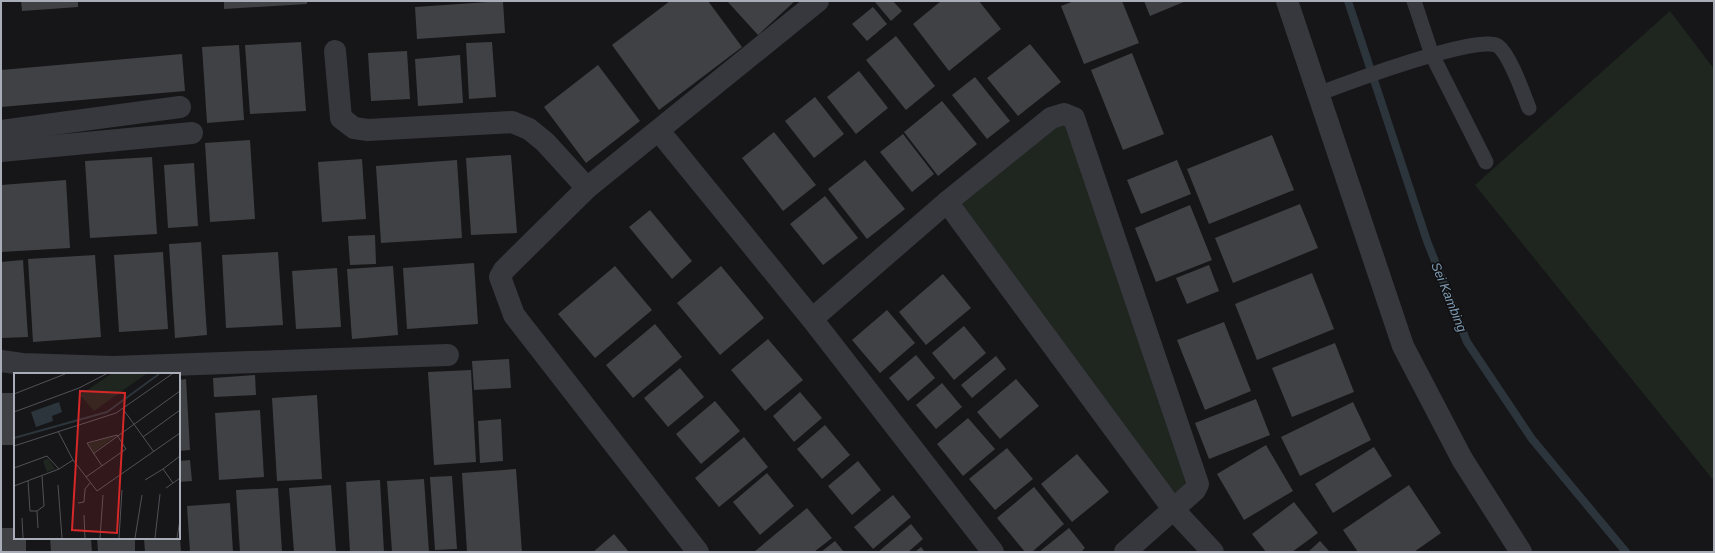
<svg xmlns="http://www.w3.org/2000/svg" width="1715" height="553" viewBox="0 0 1715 553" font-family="Helvetica,sans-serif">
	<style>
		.green { fill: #1e261f }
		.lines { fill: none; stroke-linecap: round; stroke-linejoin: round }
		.stream { stroke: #2c353c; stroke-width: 8 }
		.building { fill: #404145 }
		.service { stroke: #37383d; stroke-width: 15 }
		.minor { stroke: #37383d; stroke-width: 22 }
		.labels { text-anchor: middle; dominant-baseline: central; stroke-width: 3.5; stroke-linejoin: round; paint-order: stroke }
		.water-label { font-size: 13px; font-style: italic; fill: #7f9bb3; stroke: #111113 }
		.inset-river { fill: none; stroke: #2c353c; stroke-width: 2 }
		.inset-road { fill: none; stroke: #505258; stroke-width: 1 }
		.view { fill: #d62828; fill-opacity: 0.15; stroke: #d62828; stroke-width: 2 }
		.inset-edge { fill: none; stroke: #a8adb8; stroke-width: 2 }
	</style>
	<rect width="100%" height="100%" fill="#161618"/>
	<g class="green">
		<polygon points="1670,11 1714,69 1714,481 1475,185"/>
		<polygon points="1067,118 1192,489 1172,506 956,204"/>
	</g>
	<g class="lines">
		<polyline class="stream" points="1348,1 1427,241 1467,342 1532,439 1626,552"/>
	</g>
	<g class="building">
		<polygon points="21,1 78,1 78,7 22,11"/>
		<polygon points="224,1 307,1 307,4 224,9"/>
		<polygon points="503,1 505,33 417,39 415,7"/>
		<polygon points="670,1 708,1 742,47 659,110 612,45"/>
		<polygon points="727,1 795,1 758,35"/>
		<polygon points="876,1 893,1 902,11 891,21 875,2"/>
		<polygon points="941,1 979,1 1001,29 949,71 913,24"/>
		<polygon points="1074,1 1122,1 1139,43 1084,64 1061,6"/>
		<polygon points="1144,1 1186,1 1150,16"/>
		<polygon points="873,7 887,24 867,41 852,24"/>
		<polygon points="896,36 935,86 906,110 866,60"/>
		<polygon points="301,42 306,111 250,114 245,45"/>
		<polygon points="492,42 496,97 469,99 466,43"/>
		<polygon points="1030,44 1061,82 1018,116 987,78"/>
		<polygon points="239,45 244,120 207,123 202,47"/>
		<polygon points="407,51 410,99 371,101 368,53"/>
		<polygon points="1132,53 1164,134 1123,150 1091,70"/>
		<polygon points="182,54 185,91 1,107 1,70"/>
		<polygon points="460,55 463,103 418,106 415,59"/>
		<polygon points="598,65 640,121 586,163 544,107"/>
		<polygon points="859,71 888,108 856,134 827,97"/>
		<polygon points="975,77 1010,121 987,139 952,95"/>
		<polygon points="815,97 844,134 814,158 785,121"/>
		<polygon points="942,101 977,144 938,176 904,132"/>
		<polygon points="774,132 816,185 783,211 742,158"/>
		<polygon points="903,134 934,174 912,192 880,152"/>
		<polygon points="1272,135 1294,190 1209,224 1187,169"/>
		<polygon points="250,140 255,219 210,222 205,143"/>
		<polygon points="511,155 517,233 471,235 466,158"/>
		<polygon points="152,157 157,234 90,238 85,161"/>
		<polygon points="362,159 366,219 322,222 318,162"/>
		<polygon points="457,160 462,238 381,243 376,166"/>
		<polygon points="865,160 905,209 867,239 828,189"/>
		<polygon points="1177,160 1191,194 1141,214 1127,180"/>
		<polygon points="194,163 198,226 168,228 164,165"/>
		<polygon points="66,180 70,248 1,252 1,185"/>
		<polygon points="825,196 858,238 823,265 790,224"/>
		<polygon points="1300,204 1318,248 1233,283 1215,238"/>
		<polygon points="1190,205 1212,260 1156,282 1135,228"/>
		<polygon points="650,210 692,261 672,279 629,227"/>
		<polygon points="375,235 376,264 350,265 348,236"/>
		<polygon points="201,242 207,335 175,338 169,244"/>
		<polygon points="163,252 168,329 119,332 114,255"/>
		<polygon points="278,252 283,325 226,328 222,255"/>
		<polygon points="95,255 101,337 33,342 28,259"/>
		<polygon points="23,260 28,337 2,338 1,262"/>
		<polygon points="474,263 478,324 407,329 403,268"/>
		<polygon points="1209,265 1219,291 1187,304 1176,278"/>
		<polygon points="393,266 398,335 352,339 347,269"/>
		<polygon points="615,266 652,310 595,358 558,314"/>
		<polygon points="721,266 764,318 720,355 677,303"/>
		<polygon points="337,268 341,327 296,329 292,271"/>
		<polygon points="1312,273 1334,329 1257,360 1235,304"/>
		<polygon points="943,274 971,308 926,345 899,312"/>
		<polygon points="887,310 915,343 880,373 852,340"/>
		<polygon points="1224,322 1251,391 1205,410 1177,340"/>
		<polygon points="655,324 682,357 633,398 606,365"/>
		<polygon points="964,326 986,353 954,380 932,353"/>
		<polygon points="768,339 803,380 765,411 731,370"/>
		<polygon points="1335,343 1354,392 1292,417 1272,368"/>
		<polygon points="916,355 935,378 908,401 889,378"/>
		<polygon points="996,356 1006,369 972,398 961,385"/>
		<polygon points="509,359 511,388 474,390 472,361"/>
		<polygon points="680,368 704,397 668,427 644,398"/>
		<polygon points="471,370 476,462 434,465 428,372"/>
		<polygon points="255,375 256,395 214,397 213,378"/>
		<polygon points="186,379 190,450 179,451 179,380"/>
		<polygon points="1016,379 1039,406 1000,439 977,412"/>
		<polygon points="942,383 962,407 936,429 916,405"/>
		<polygon points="800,392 822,418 794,442 773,416"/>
		<rect x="1" y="393" width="14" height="52"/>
		<polygon points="317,395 322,479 277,481 272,398"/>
		<polygon points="1256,399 1270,435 1209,459 1195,423"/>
		<polygon points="715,401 740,431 701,464 676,434"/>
		<polygon points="1353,402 1371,440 1300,476 1281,437"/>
		<polygon points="260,410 264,477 219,480 215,413"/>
		<polygon points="968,418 995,449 963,476 937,444"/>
		<polygon points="501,419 503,461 480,463 478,421"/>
		<polygon points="825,425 850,455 822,479 797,449"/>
		<polygon points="744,437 768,467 719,507 695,478"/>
		<polygon points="1266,445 1293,491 1244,520 1217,474"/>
		<polygon points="1374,447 1392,476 1333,513 1315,484"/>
		<polygon points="1007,448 1033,479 995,510 969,479"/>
		<polygon points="1077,454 1109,492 1072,522 1041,484"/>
		<polygon points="190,460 192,481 179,482 179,461"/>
		<polygon points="858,461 881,490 852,515 828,486"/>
		<polygon points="516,469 522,552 467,552 462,473"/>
		<polygon points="767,473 794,506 760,535 733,502"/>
		<polygon points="452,476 457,549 435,550 430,477"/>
		<polygon points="424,479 429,552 392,552 387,481"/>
		<polygon points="380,480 384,552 350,552 346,482"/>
		<polygon points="331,485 336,552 294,552 289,488"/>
		<polygon points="1409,485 1441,533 1414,552 1358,552 1343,530"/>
		<polygon points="1034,487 1064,524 1032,552 1025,552 997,518"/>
		<polygon points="278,488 282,552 240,552 236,490"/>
		<polygon points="893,495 911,517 873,549 854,527"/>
		<polygon points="1294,502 1318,533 1292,552 1266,552 1252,534"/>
		<polygon points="230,503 233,552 190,552 187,506"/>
		<polygon points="807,508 832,538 814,552 754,552"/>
		<polygon points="911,524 923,539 908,552 878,552"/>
		<polygon points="1,528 15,528 15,538 26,538 26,552 1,552"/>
		<polygon points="1069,528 1085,548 1081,552 1039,552"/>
		<polygon points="614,534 629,552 593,552"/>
		<polygon points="50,538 91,538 92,552 51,552"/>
		<polygon points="97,538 135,538 135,552 98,552"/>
		<polygon points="144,538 180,538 181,552 145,552"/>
		<polygon points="835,541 844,552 821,552"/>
		<polygon points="1320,541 1330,552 1308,552"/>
		<polygon points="921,547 925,552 915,552"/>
	</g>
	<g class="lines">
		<g class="service">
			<polyline points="1414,1 1432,55 1486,162"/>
			<path d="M1318 94C1344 84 1480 33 1498 46 1510 55 1523 93 1529 108"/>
		</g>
		<g class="minor">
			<polyline points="1287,1 1403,346 1462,459 1521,552"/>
			<polyline points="335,51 341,118 354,128 368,130 512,122 529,129 545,142 587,188"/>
			<polyline points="1,131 180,107"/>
			<polyline points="659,131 812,319 993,552"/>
			<polyline points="1,151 192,133"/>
			<polyline points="947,202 1173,509 1213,552"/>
			<polyline points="812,319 947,202 1051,118 1064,114 1074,118 1198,484 1195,490 1125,552"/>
			<polyline points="1,361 22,364 113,367 448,355"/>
			<polyline points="698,552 514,315 500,277 504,270 587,188 818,1"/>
		</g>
	</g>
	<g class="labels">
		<g class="water-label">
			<text transform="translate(1449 297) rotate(68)">Sei Kambing</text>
		</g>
	</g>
	<g transform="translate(14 373)">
		<rect width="166" height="166" fill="#161618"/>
		<path d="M97 1H132L80 38 66 22ZM103 62 79 80 73 71ZM34 85 41 96 33 99 29 88Z" fill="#1e261f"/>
		<path d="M45 29 48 39 38 43 39 48 22 54 17 39Z" fill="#2c353c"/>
		<path class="inset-river" d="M0 65 93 39 145 1"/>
		<path class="inset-road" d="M0 21 51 1M109 36 140 79M0 39 65 15 92 1M44 58 59 87 83 118 166 60M129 64 166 37M0 73 102 40 158 1M79 81 166 18M0 95 33 83 45 96M72 104 112 76 103 62 73 70 88 93M131 107 149 96M14 108 16 138H23L30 133 28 103M159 110 149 96 166 83M44 112 48 165M0 113 45 96 59 87M152 115 166 105M64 130 70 129 71 116 76 110M23 138 24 155M70 142 71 165M8 145 9 165M86 165 89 122M105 165 108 117M121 165 128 122M141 165 146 121M163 165 166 147"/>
		<path class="view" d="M66 18 111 20 103 160 58 157Z"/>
		<rect width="166" height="166" class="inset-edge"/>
	</g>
	<rect width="1715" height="553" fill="none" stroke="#a8adb8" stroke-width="4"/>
</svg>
